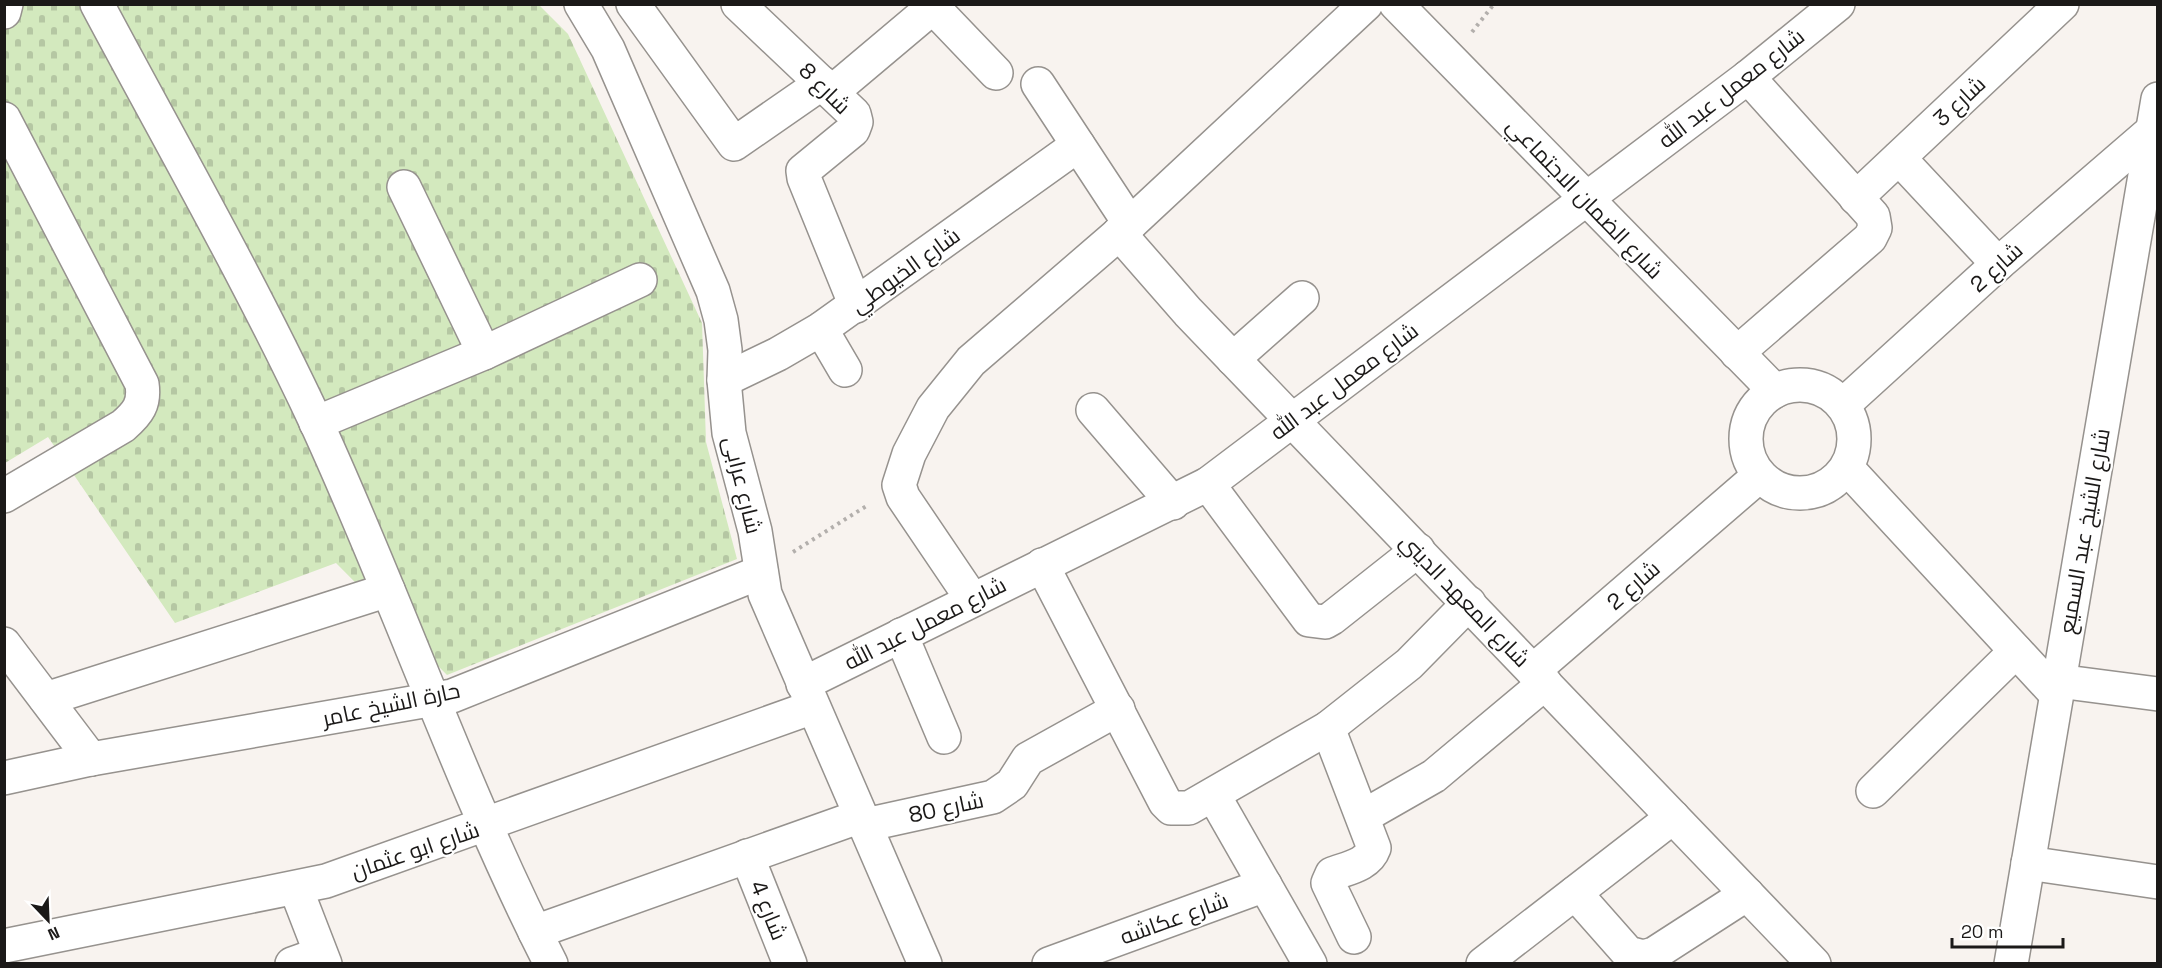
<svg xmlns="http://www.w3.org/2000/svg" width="2162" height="968" viewBox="0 0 2162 968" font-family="'Space Grotesk',Cairo,sans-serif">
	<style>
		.cemetery { fill: url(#cemetery-stones) }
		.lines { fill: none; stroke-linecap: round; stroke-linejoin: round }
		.minor-casing { stroke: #96928e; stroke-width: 36 }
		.path { stroke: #b3afac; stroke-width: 4; stroke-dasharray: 3 4.5; stroke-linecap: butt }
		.minor { stroke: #fff; stroke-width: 33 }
		.labels { text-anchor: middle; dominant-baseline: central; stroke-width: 4.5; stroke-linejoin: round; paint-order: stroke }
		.street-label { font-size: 22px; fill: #1b1918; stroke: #fff }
	</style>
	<defs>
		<pattern id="cemetery-stones" width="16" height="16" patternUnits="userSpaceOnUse" patternTransform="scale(1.5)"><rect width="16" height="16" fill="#d3e9be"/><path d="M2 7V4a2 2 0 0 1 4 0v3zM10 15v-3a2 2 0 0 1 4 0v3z" fill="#b5c7a3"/></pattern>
	</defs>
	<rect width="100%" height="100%" fill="#f8f3ef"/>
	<polygon class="cemetery" points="5,5 539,5 568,34 702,323 706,442 737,559 447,675 336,563 175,623 48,437 5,463"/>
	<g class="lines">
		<defs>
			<g id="minor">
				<path d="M97 4C171 143 249 279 315 420 398 600 461 788 551 964"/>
				<polyline points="581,4 608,49 713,291 721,320 725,350 724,380 729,433 755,531 765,594 925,964"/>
				<polyline points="633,4 734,144 822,83"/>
				<polyline points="738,4 854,114 856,122 853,130 803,171 804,178 856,306"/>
				<polyline points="930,4 996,73"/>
				<polyline points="1396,4 1775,391"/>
				<polyline points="4,12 6,4"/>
				<polyline points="1038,84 1130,224"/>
				<polyline points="832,92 933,7"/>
				<path d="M4 119 142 384C145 404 138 413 123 426L4 496"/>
				<polyline points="1899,158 1998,264"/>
				<polyline points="404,187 484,353"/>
				<polyline points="1856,198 2062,4"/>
				<polyline points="1119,233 1188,312 1814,964"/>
				<polyline points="821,329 845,370"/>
				<polyline points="1737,353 1870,238 1875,228 1873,216 1748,77"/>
				<polyline points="1233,359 1302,298"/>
				<polyline points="724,380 778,354 821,329 1078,145"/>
				<circle cx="1800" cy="439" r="54"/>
				<polyline points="1843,405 1998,264 2152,131"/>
				<polyline points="1093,410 1173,503"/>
				<polyline points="316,423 484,353 640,280"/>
				<polyline points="1847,468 2056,694"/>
				<polyline points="1208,484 1309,620 1325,622 1332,618 1418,550"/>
				<polyline points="1042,565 1165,802 1171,808 1189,808 1328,728 1409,664 1469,603"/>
				<polyline points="972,599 903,497 899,485 909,454 933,408 971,361 1130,224 1366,4"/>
				<polyline points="901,635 944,737"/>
				<polyline points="4,644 91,759"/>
				<polyline points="1533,671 1759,476"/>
				<polyline points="2058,681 2158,694"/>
				<polyline points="803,684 1208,484 1748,77 1838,4"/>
				<polyline points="46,699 388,590"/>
				<path d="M1328 728 1374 848C1368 865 1348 868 1332 874L1328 883 1354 937"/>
				<polyline points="4,778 91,759 452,696 761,572"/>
				<polyline points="1873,791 2016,651"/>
				<polyline points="1214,796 1310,964"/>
				<polyline points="1364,816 1434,776 1545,683"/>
				<polyline points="865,825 993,797 1012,784 1028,759 1118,709"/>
				<polyline points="747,856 790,964"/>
				<polyline points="2028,863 2158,882"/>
				<polyline points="296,889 325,964"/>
				<polyline points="1575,893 1628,953 1643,957 1654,954 1747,894"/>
				<polyline points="535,932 861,816"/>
				<polyline points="4,946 326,881 813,707"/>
				<polyline points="292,964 320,954"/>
				<polyline points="1049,964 1265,885"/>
				<polyline points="1483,964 1673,817"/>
				<polyline points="2011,964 2158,99"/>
			</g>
		</defs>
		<use href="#minor" class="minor-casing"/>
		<g class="path">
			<polyline points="1472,32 1494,4"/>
			<polyline points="793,552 868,505"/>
		</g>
		<use href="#minor" class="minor"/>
	</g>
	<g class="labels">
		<g class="street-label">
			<text transform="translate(825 88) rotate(45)">شارع 8</text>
			<text transform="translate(1731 88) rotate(-38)">شارع معمل عبد الله</text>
			<text transform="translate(1959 101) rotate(-43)">شارع 3</text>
			<text transform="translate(1585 198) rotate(46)">شارع الضمان الاجتماعي</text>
			<text transform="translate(1996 267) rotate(-42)">شارع 2</text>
			<text transform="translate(905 270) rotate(-36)">شارع الخيوطي</text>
			<text transform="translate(1344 381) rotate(-37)">شارع معمل عبد الله</text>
			<text transform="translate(743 485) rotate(76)">شارع عرابى</text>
			<text transform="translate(2084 531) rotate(-80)">شارع الشيخ عبد السميع</text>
			<text transform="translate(1633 585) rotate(-41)">شارع 2</text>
			<text transform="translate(1465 600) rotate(46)">شارع المعهد الديني</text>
			<text transform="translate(925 623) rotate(-27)">شارع معمل عبد الله</text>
			<text transform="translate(391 704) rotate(-12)">حارة الشيخ عامر</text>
			<text transform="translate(946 807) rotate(-12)">شارع 80</text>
			<text transform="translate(415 850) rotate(-19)">شارع ابو عثمان</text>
			<text transform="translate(769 910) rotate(68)">شارع 4</text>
			<text transform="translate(1174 918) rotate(-20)">شارع عكاشه</text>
		</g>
	</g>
	<rect width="2162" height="968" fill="none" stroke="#1b1918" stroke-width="12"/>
	<g transform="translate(48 920) rotate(157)" stroke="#ffffff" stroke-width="4.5" paint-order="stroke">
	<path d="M0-4.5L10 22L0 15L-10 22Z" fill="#1b1918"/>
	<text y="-9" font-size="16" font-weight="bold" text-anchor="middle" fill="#1b1918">N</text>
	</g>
	<path d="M1952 938v9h111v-9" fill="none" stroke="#1b1918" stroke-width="3"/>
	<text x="1961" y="938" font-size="18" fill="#1b1918" stroke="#ffffff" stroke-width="4.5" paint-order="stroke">20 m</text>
</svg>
